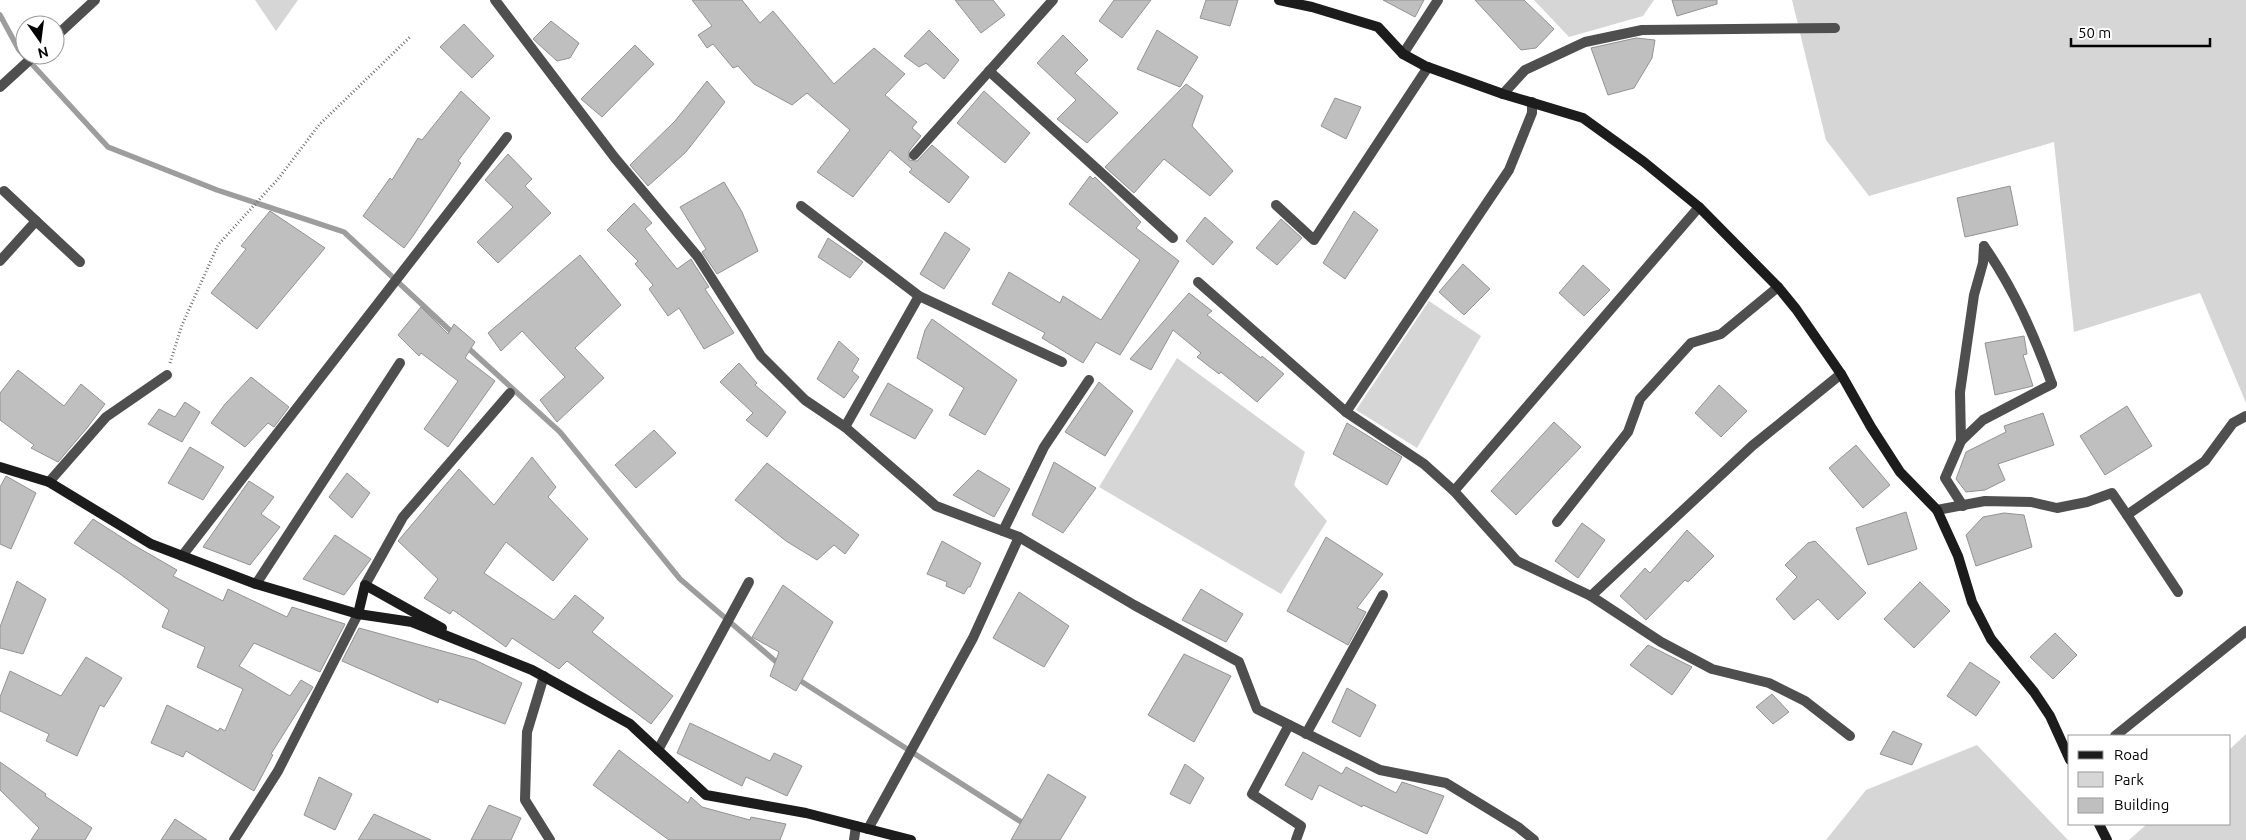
<svg xmlns="http://www.w3.org/2000/svg" width="2246" height="840" viewBox="0 0 2246 840" font-family="Ubuntu,sans-serif">
	<style>
		.green { fill: #d6d6d6 }
		.lines { fill: none; stroke-linecap: round; stroke-linejoin: round }
		.stream { stroke: #9d9d9d; stroke-width: 5.5 }
		.building { fill: #bfbfbf; stroke: #939393 }
		.path { stroke: #717171; stroke-width: 3; stroke-dasharray: 1 2.5; stroke-linecap: butt }
		.lane { stroke: #4f4f4f; stroke-width: 10 }
		.street { stroke: #4f4f4f; stroke-width: 10 }
		.secondary { stroke: #1c1c1c; stroke-width: 10 }
	</style>
	<rect width="100%" height="100%" fill="#fff"/>
	<g class="green">
		<polygon points="255,0 298,0 276,31"/>
		<polygon points="1534,0 1654,0 1643,16 1569,37"/>
		<polygon points="1792,0 2246,0 2246,403 2200,293 2074,332 2054,142 1869,196 1826,140"/>
		<polygon points="1429,301 1481,336 1417,448 1356,410"/>
		<polygon points="1177,358 1305,452 1294,485 1327,521 1281,594 1099,487"/>
		<polygon points="2246,734 2246,840 2129,840 2147,824 2230,824 2230,749"/>
		<polygon points="1977,745 2068,840 1826,840 1866,790"/>
	</g>
	<g class="lines">
		<g class="stream">
			<polyline points="0,15 19,50 108,147 217,190 344,232 456,336"/>
			<polyline points="466,346 560,432 680,579 781,666"/>
			<polyline points="796,678 1026,825"/>
		</g>
	</g>
	<g class="building">
		<polygon points="692,0 742,0 760,23 773,11 834,84 874,48 905,74 885,95 917,122 912,128 921,136 909,151 909,160 917,161 932,145 969,177 949,203 909,172 912,169 890,150 853,197 817,172 850,130 807,93 792,105 754,84 738,66 733,68 713,44 707,48 698,35 712,26"/>
		<polygon points="955,0 993,0 1005,15 981,33"/>
		<polygon points="1114,0 1151,0 1122,38 1099,21"/>
		<polygon points="1206,0 1238,0 1230,26 1200,18"/>
		<polygon points="1383,0 1424,0 1415,17"/>
		<polygon points="1475,0 1524,0 1554,29 1536,48 1521,50"/>
		<polygon points="1672,0 1717,0 1717,4 1677,16"/>
		<polygon points="551,21 579,43 570,58 557,61 533,39"/>
		<polygon points="464,24 494,56 472,78 440,47"/>
		<polygon points="929,30 959,60 944,79 926,63 919,67 904,56"/>
		<polygon points="1157,30 1198,57 1180,87 1137,69"/>
		<polygon points="1063,35 1088,60 1075,73 1118,113 1087,143 1057,119 1076,100 1037,63"/>
		<polygon points="1636,38 1655,40 1652,58 1634,88 1608,95 1591,48"/>
		<polygon points="635,45 654,64 602,117 581,99"/>
		<polygon points="707,81 725,102 686,152 648,186 630,165 675,121"/>
		<polygon points="1186,84 1203,96 1192,126 1233,171 1210,196 1164,159 1134,193 1105,167"/>
		<polygon points="461,91 490,118 458,161 461,163 413,236 404,248 363,216 390,178 392,180 418,138 422,140"/>
		<polygon points="984,91 1030,133 1005,163 957,123"/>
		<polygon points="1335,98 1361,107 1346,139 1321,126"/>
		<polygon points="508,154 532,179 525,186 551,213 498,263 477,242 513,207 485,180"/>
		<polygon points="1090,176 1093,179 1095,177 1141,222 1136,228 1179,261 1120,355 1096,342 1083,363 1042,338 1045,333 992,304 1009,272 1060,303 1063,296 1101,320 1140,260 1069,204"/>
		<polygon points="724,182 742,212 758,251 717,274 702,252 706,249 680,207"/>
		<polygon points="2010,186 2018,225 1965,237 1957,198"/>
		<polygon points="634,203 652,223 645,229 677,269 691,259 692,261 709,287 705,289 734,333 704,349 679,308 668,316 649,289 653,285 635,264 638,261 607,230"/>
		<polygon points="270,211 325,248 257,329 211,293 246,249 241,246"/>
		<polygon points="1354,211 1378,230 1345,279 1323,263"/>
		<polygon points="1205,217 1233,242 1213,265 1186,241"/>
		<polygon points="1281,219 1302,238 1277,265 1256,248"/>
		<polygon points="945,232 970,249 944,289 920,274"/>
		<polygon points="828,238 863,262 850,278 818,257"/>
		<polygon points="580,255 621,305 575,348 604,378 557,422 540,400 565,377 522,331 501,351 488,333"/>
		<polygon points="1463,264 1490,289 1464,315 1439,292"/>
		<polygon points="1583,265 1610,290 1584,316 1559,293"/>
		<polygon points="1189,293 1212,311 1207,315 1261,358 1262,356 1284,374 1257,402 1221,372 1219,374 1197,357 1201,353 1173,330 1151,370 1130,359"/>
		<polygon points="421,307 448,334 454,324 475,342 465,358 495,381 448,447 424,429 458,381 421,353 419,356 398,335"/>
		<polygon points="932,319 1017,380 985,435 949,415 964,388 917,358 925,330"/>
		<polygon points="2024,336 2027,354 2023,355 2033,386 1995,395 1985,343"/>
		<polygon points="839,341 859,359 852,371 859,377 844,398 817,379"/>
		<polygon points="739,363 757,383 755,385 786,412 767,437 746,420 753,413 720,382"/>
		<polygon points="18,370 64,406 81,384 105,404 87,428 58,462 31,448 34,445 0,420 0,393"/>
		<polygon points="251,377 289,407 274,427 268,423 245,447 211,423 225,404"/>
		<polygon points="1099,382 1133,411 1105,456 1065,432"/>
		<polygon points="888,383 933,410 915,439 870,415"/>
		<polygon points="1719,385 1747,411 1721,437 1695,413"/>
		<polygon points="185,402 200,412 182,442 148,424 159,409 175,417"/>
		<polygon points="2127,406 2152,446 2105,475 2080,436"/>
		<polygon points="2043,413 2054,445 1998,464 2005,480 1985,490 1966,492 1956,479 1966,452 2006,432 2004,426"/>
		<polygon points="1554,422 1581,447 1516,515 1491,491"/>
		<polygon points="1347,423 1402,457 1387,485 1333,454"/>
		<polygon points="654,430 676,453 636,488 615,465"/>
		<polygon points="1856,445 1890,485 1863,508 1829,468"/>
		<polygon points="190,447 224,467 203,500 168,483"/>
		<polygon points="532,457 556,487 548,497 588,539 553,581 506,542 484,573 554,620 575,595 604,618 592,632 673,696 651,724 567,661 559,669 512,638 506,647 453,610 450,614 424,598 438,579 398,541 459,469 494,505"/>
		<polygon points="1054,462 1096,488 1063,533 1032,515"/>
		<polygon points="767,463 859,535 845,554 834,545 817,560 786,541 735,500"/>
		<polygon points="978,470 1010,489 994,517 953,495"/>
		<polygon points="347,473 370,493 352,518 329,497"/>
		<polygon points="6,476 36,493 11,549 0,544 0,487"/>
		<polygon points="249,481 274,497 261,514 280,527 250,565 203,547"/>
		<polygon points="1906,512 1917,549 1868,565 1856,528"/>
		<polygon points="2004,513 2024,515 2032,547 1976,566 1966,535 1983,517"/>
		<polygon points="93,519 132,544 177,570 173,576 223,601 228,589 287,617 292,607 345,624 320,672 254,643 239,666 290,696 301,680 313,687 271,754 273,755 254,791 186,751 183,757 151,743 167,705 218,731 220,728 225,731 243,689 197,667 205,647 162,627 169,610 120,574 74,543"/>
		<polygon points="1582,523 1605,540 1578,578 1555,561"/>
		<polygon points="1687,530 1714,556 1688,582 1685,580 1646,620 1620,596 1645,568 1650,573"/>
		<polygon points="335,535 371,559 344,595 303,579"/>
		<polygon points="1326,537 1383,574 1357,608 1366,612 1348,645 1287,611"/>
		<polygon points="942,541 981,563 970,587 968,587 964,594 946,586 947,582 927,574"/>
		<polygon points="1815,541 1866,593 1838,620 1818,599 1794,620 1776,599 1797,577 1785,565 1808,543"/>
		<polygon points="17,581 46,599 23,654 0,648 0,627"/>
		<polygon points="1920,582 1950,611 1914,648 1884,619"/>
		<polygon points="783,585 833,622 796,691 770,676 779,652 752,637"/>
		<polygon points="1201,589 1243,614 1226,642 1182,620"/>
		<polygon points="1019,592 1069,626 1044,667 993,638"/>
		<polygon points="359,628 475,660 522,683 505,724 439,699 438,703 342,661"/>
		<polygon points="2055,633 2077,655 2053,679 2030,657"/>
		<polygon points="1648,645 1692,667 1672,695 1630,665"/>
		<polygon points="1184,654 1231,676 1194,742 1148,715"/>
		<polygon points="86,657 122,678 104,707 100,705 77,756 46,741 49,734 0,711 0,697 10,671 61,696"/>
		<polygon points="1970,662 2000,682 1976,716 1947,696"/>
		<polygon points="1347,688 1376,705 1360,737 1332,722"/>
		<polygon points="1772,694 1789,712 1773,724 1756,707"/>
		<polygon points="690,723 770,761 774,753 802,766 787,796 746,777 742,786 677,753"/>
		<polygon points="1893,731 1922,744 1912,765 1880,754"/>
		<polygon points="619,750 688,803 691,797 702,807 750,820 751,817 786,824 780,840 669,840 593,785"/>
		<polygon points="1303,752 1342,774 1346,767 1396,793 1402,782 1444,796 1427,834 1363,805 1362,807 1319,785 1312,800 1285,785"/>
		<polygon points="0,762 46,794 45,796 92,828 85,840 31,840 39,828 0,790"/>
		<polygon points="1185,764 1204,778 1190,804 1170,794"/>
		<polygon points="1048,774 1086,797 1060,840 1011,840"/>
		<polygon points="319,777 352,794 335,830 304,815"/>
		<polygon points="489,805 521,818 511,840 471,840"/>
		<polygon points="374,814 431,840 358,840"/>
		<polygon points="175,819 207,840 161,840"/>
	</g>
	<g class="lines">
		<polyline class="path" points="170,363 182,325 218,245 278,179 319,125 411,36"/>
		<g class="lane">
			<path d="M1984 246C2014 289 2034 335 2052 384"/>
			<polyline points="1963,506 1945,478 1961,441 1960,392 1974,295 1983,263 1984,246"/>
		</g>
		<g class="street">
			<polyline points="495,0 615,158 698,257 761,356 805,400 845,427 936,506 1019,537 1134,605 1239,662 1257,709 1380,770 1446,783 1518,827 1534,840"/>
			<polyline points="55,37 95,0"/>
			<polyline points="1403,54 1438,0"/>
			<polyline points="989,71 1173,238"/>
			<polyline points="0,87 35,55"/>
			<polyline points="1503,94 1525,70 1585,42 1642,30 1835,28"/>
			<polyline points="914,155 1053,0"/>
			<polyline points="1276,205 1314,240 1428,67"/>
			<polyline points="801,206 919,296 1062,362"/>
			<polyline points="36,221 80,262"/>
			<polyline points="0,261 36,221 4,191"/>
			<polyline points="1198,282 1346,412 1509,170 1532,113 1532,102"/>
			<polyline points="1346,412 1424,464 1454,491 1517,561 1591,596 1752,446 1841,374"/>
			<polyline points="845,427 919,296"/>
			<polyline points="1961,441 1983,420 2052,384"/>
			<polyline points="49,482 106,417 167,375"/>
			<polyline points="1454,491 1699,207"/>
			<polyline points="1937,510 1985,501 2031,502 2057,508 2087,502 2112,493 2127,515 2205,461 2233,423 2246,416"/>
			<polyline points="2127,515 2178,592"/>
			<polyline points="1557,522 1628,432 1640,399 1691,343 1721,334 1778,287"/>
			<polyline points="1003,531 1044,447 1089,380"/>
			<polyline points="182,556 507,137"/>
			<polyline points="256,584 400,363"/>
			<polyline points="365,585 403,517 510,393"/>
			<polyline points="1591,596 1661,642 1712,669 1769,683 1805,701 1850,736"/>
			<polyline points="544,676 527,732 525,800 550,840"/>
			<polyline points="1289,725 1252,794 1301,826 1296,840"/>
			<polyline points="1306,734 1383,595"/>
			<polyline points="2115,736 2246,631"/>
			<polyline points="658,750 749,582"/>
			<polyline points="868,829 973,638 1019,537"/>
			<polyline points="234,840 278,771 358,614"/>
			<polyline points="854,840 856,826"/>
		</g>
		<g class="secondary">
			<polyline points="1279,0 1312,7 1378,27 1403,54 1425,66 1503,94 1583,118 1644,162 1699,207 1778,287 1796,309 1841,374 1871,427 1900,472 1937,510 1958,556 1972,602 1991,639 2034,692 2050,716 2070,760"/>
			<polyline points="0,467 49,482 151,544 256,584 358,614 412,622 532,670 630,724 706,795 806,813 911,840"/>
			<polyline points="358,614 365,585 442,628"/>
			<polyline points="2099,824 2107,840"/>
		</g>
	</g>
	<rect x="2068" y="735" width="162" height="90" fill="#ffffff" stroke="#999999"/>
	<rect x="2078" y="751" width="25" height="8" fill="#1c1c1c" stroke="#999999"/>
	<text x="2114" y="760" font-size="15" fill="#000000">Road</text>
	<rect x="2078" y="772" width="25" height="15" fill="#d6d6d6" stroke="#999999"/>
	<text x="2114" y="785" font-size="15" fill="#000000">Park</text>
	<rect x="2078" y="798" width="25" height="15" fill="#bfbfbf" stroke="#999999"/>
	<text x="2114" y="810" font-size="15" fill="#000000">Building</text>
	<g transform="translate(40 40) rotate(166)"><circle r="24" fill="#ffffff" stroke="#999999"/>
	<path d="M0-4L9 19L0 12L-9 19Z" fill="#000000"/>
	<text y="-8" font-size="14" font-weight="bold" text-anchor="middle" fill="#000000">N</text>
	</g>
	<path d="M2071 38v8h139v-8" fill="none" stroke="#000000" stroke-width="2.5"/>
	<text x="2078" y="38" font-size="15" fill="#000000" stroke="#ffffff" stroke-width="4" paint-order="stroke">50 m</text>
</svg>
